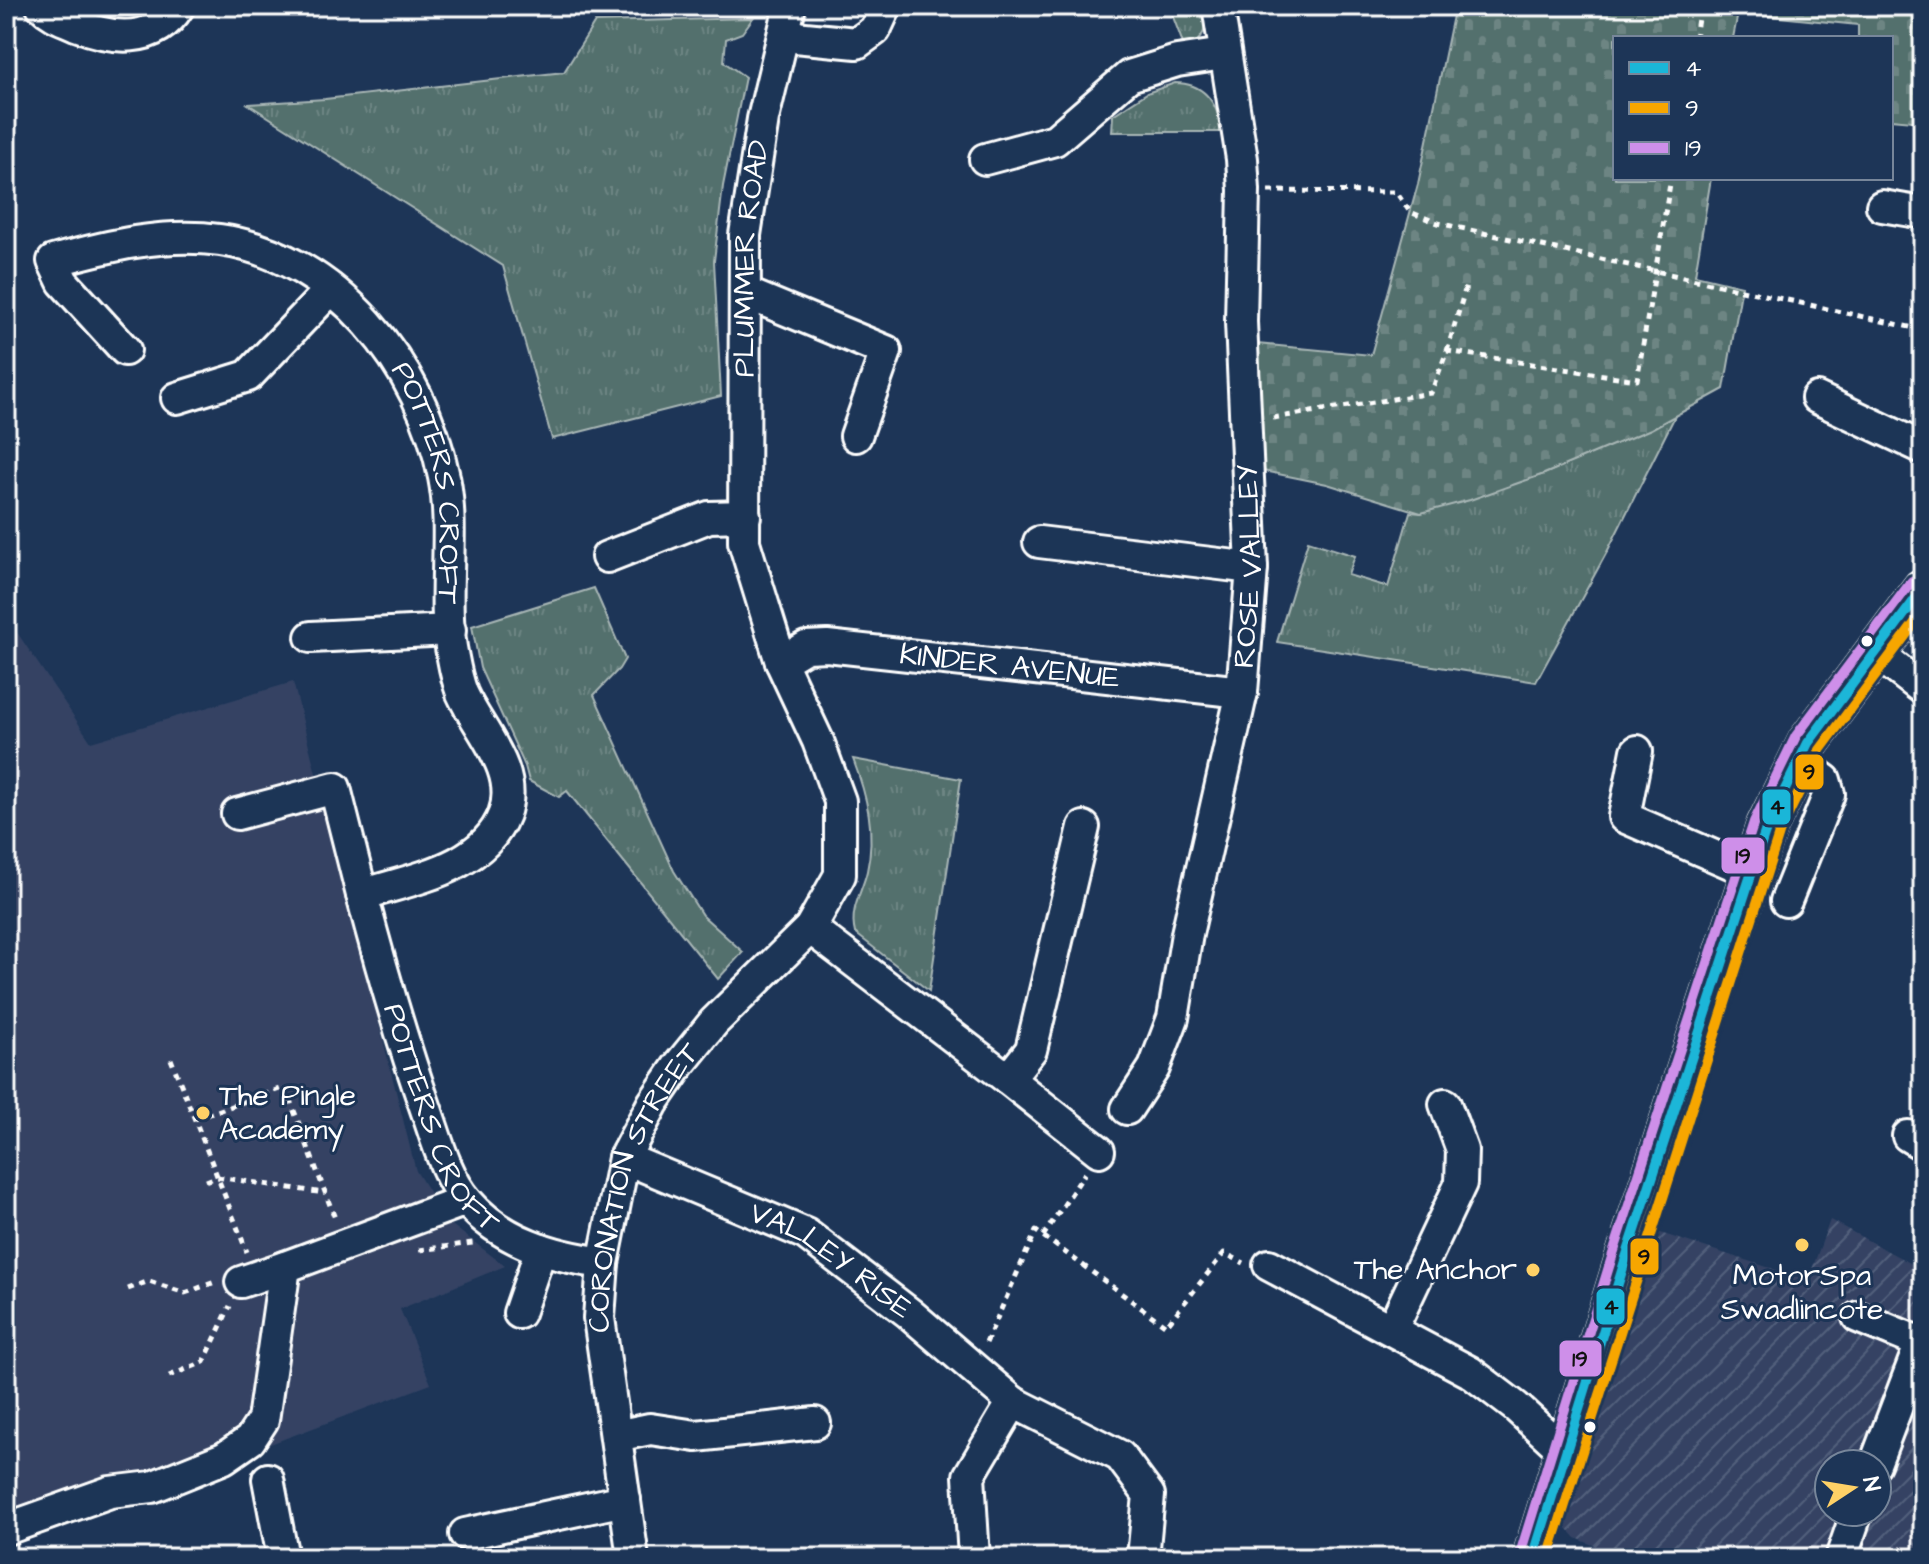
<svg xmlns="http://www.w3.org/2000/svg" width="1929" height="1564" viewBox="0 0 1929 1564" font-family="'Architects Daughter',sans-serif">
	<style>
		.built { fill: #344364 }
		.industrial { fill: url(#industrial-furrows); fill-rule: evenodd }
		.grass { fill: url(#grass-tufts); stroke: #a9b7b6; stroke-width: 2 }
		.cemetery { fill: url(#cemetery-stones); stroke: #a9b7b6; stroke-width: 2 }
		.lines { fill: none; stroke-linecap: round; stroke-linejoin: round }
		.minor-casing { stroke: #fff; stroke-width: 36 }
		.major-casing { stroke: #fff; stroke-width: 44 }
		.path { stroke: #fff; stroke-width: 5; stroke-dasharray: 6 6; stroke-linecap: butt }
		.minor { stroke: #1d3557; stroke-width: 30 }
		.major { stroke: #6a7266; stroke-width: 38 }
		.bus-1-casing { stroke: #1d3557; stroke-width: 16 }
		.bus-2-casing { stroke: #1d3557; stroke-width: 16 }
		.bus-3-casing { stroke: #1d3557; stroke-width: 16 }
		.bus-1 { stroke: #1ab6d8; stroke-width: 10 }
		.bus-2 { stroke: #f7a600; stroke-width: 10 }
		.bus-3 { stroke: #ce8fe9; stroke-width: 10 }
		.bus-dot { fill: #fff; stroke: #1d3557; stroke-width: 3 }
		.poi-dot { fill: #ffd166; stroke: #1d3557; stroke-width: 3 }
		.labels { text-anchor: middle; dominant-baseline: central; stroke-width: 6; stroke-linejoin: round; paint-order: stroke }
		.street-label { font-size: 30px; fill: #fff; stroke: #1d3557 }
		.poi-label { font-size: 30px; fill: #fff; stroke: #1d3557; text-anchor: start }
		.line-badge { stroke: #1d3557; stroke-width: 3 }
		.pale-badge-label { font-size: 22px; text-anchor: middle; font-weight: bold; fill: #111 }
	</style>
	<defs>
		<pattern id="industrial-furrows" width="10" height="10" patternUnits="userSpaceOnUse" patternTransform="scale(2)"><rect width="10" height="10" fill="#344364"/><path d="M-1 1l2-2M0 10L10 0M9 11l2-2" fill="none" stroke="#525f7b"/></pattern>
		<pattern id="grass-tufts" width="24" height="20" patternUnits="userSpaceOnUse" patternTransform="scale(2)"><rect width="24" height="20" fill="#536f6d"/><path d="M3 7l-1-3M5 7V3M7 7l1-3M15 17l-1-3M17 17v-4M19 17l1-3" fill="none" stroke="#6d8583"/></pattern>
		<pattern id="cemetery-stones" width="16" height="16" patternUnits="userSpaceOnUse" patternTransform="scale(2)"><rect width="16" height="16" fill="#536f6d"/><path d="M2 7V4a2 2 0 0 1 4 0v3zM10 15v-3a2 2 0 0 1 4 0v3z" fill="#6d8583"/></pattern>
	</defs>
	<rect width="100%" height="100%" fill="#1d3557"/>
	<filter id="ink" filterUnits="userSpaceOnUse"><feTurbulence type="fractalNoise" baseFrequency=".0125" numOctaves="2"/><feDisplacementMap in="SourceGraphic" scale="16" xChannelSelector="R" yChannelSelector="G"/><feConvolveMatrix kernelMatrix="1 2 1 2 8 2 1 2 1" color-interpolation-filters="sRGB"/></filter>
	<g filter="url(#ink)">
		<polygon class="built" points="6,616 91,742 293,682 416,1171 448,1222 505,1266 400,1309 431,1384 6,1543"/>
		<path class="industrial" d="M1830 1220 1923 1270V1558H1624L1576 1538 1567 1528 1566 1518 1569 1500 1654 1231 1808 1280ZM1829 1464H1877V1512H1829Z"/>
		<g class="grass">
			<path d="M1169 6H1205C1207 28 1206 39 1185 49Z"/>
			<polygon points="753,18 742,33 726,39 724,62 745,77 723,186 714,261 721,396 552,439 503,266 248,104 325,99 564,72 595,22"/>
			<path d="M1175 83C1205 83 1218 104 1222 132H1112L1113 115 1147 93Z"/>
			<polygon points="1675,416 1607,552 1536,682 1277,642 1308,541 1355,556 1348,575 1388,587 1410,512 1421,513 1544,474"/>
			<polygon points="594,588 625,659 619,669 594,695 674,871 702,915 743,952 718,979 567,791 559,797 529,781 525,766 480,668 472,626"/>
			<path d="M853 759 961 779 929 991 855 933C849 909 862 893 867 871 876 832 867 796 853 759Z"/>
		</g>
		<polygon class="cemetery" points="1455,6 1923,6 1923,122 1891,119 1891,38 1858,38 1858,25 1738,13 1733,38 1615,38 1615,178 1711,178 1695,275 1742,286 1724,389 1651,429 1544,474 1470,500 1421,513 1327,484 1263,471 1258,344 1371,355 1418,184"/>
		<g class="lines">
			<defs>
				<g id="minor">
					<path d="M42 6C52 16 63 19 76 25 112 39 155 45 179 6"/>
					<polyline points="784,36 857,43 875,30 886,6"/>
					<polyline points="985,159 1055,140 1129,76 1177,61 1224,54"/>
					<polyline points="1882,206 1923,213"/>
					<polyline points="746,293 886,351 856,436"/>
					<path id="s1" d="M125 350 63 282 53 261C107 246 164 232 220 240 337 257 422 366 444 477 456 537 440 599 453 658 455 669 458 682 462 693 479 731 520 770 504 814 483 869 411 879 362 895 381 968 402 1041 427 1112 437 1141 447 1178 467 1201 502 1242 553 1256 603 1263"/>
					<polyline points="177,398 248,376 331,289"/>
					<polyline points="1817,398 1923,448"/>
					<polyline points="1039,542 1252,568"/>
					<polyline points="607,557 709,517 745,516"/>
					<polyline points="311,637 450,630"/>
					<polyline points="1875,652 1923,689"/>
					<path id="s2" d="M781 662 806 647 827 646 1242 692"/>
					<polyline points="1637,751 1624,817 1751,872"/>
					<polyline points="237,814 335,788 362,895"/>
					<polyline points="1786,901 1829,794 1825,780 1798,761"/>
					<polyline points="810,928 1008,1079 1031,1050 1084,827"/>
					<polyline points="1008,1079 1099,1151"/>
					<path id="s3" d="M1127 1109 1154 1068 1173 1018 1187 934 1242 692 1252 568 1241 322 1244 190 1242 159 1218 6"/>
					<polyline points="1908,1136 1923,1145"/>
					<path id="s4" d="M624 1158 806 1234 909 1313 1013 1402 1120 1456 1149 1495 1143 1558"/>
					<polyline points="1269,1265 1470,1372 1516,1407 1565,1452"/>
					<polyline points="241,1282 285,1267"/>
					<polyline points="519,1313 541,1249"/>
					<polyline points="1858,1317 1921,1343 1875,1464"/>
					<polyline points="1392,1329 1461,1183 1462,1150 1445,1104"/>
					<polyline points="616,1436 650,1429 696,1436 815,1423"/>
					<polyline points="268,1479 283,1558"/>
					<polyline points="6,1529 110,1492 152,1487 224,1458 250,1440 263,1420 285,1267 466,1200"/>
					<polyline points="465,1534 625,1500"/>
					<path id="s5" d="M633 1558 599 1318 603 1263 624 1158 653 1103 679 1065 714 1022 810 928 840 875V801L818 741 781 662 744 542 745 235 763 119 790 6"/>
					<polyline points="974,1558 969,1476 1013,1402"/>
					<polyline points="1841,1558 1857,1512"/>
				</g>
				<polyline id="major" points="1533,1558 1625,1261 1767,826 1808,743 1923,589"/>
			</defs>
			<use href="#minor" class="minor-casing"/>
			<use href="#major" class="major-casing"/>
			<g class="path">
				<polyline points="1695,38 1700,6"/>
				<polyline points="1268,191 1396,192 1410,212 1438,223 1923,330"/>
				<polyline points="1447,351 1467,283"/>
				<polyline points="1273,418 1431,393 1447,351 1637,380 1671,178"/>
				<polyline points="171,1059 247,1252"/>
				<polyline points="195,1119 285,1087 336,1221"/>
				<polyline points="206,1181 217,1177 324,1193"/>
				<polyline points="1043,1236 1085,1173"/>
				<polyline points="419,1250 473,1243"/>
				<polyline points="128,1289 149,1281 185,1293 215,1282"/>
				<polyline points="986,1343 1036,1231 1166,1326 1224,1253 1244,1263"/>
				<polyline points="169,1376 204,1362 230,1306"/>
			</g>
			<use href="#minor" class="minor"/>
			<use href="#major" class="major"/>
			<defs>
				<polyline id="bus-1" points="1533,1558 1625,1261 1767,826 1808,743 1923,589"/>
				<polyline id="bus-2" points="1548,1558 1780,831 1820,750 1923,612"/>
				<polyline id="bus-3" points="1520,1554 1612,1257 1754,822 1796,736 1912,581"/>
			</defs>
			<use href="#bus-1" class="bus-1-casing"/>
			<use href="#bus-2" class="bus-2-casing"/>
			<use href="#bus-3" class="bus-3-casing"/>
			<use href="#bus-1" class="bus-1"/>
			<use href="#bus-2" class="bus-2"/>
			<use href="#bus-3" class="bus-3"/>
		</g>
	</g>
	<g class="bus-dot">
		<circle cx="1867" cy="641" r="7"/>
		<circle cx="1590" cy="1427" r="7"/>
	</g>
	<g class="poi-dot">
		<circle cx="203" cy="1113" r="8"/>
		<circle cx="1802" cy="1245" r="8"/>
		<circle cx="1533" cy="1270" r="8"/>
	</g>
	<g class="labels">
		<g class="street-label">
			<text stroke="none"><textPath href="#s5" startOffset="1398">PLUMMER ROAD</textPath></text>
			<text stroke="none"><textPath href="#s1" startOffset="634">POTTERS CROFT</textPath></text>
			<text stroke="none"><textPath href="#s3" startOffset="562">ROSE VALLEY</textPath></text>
			<text stroke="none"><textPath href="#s2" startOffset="234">KINDER AVENUE</textPath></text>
			<text stroke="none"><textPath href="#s1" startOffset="1390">POTTERS CROFT</textPath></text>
			<text stroke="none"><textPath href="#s5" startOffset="382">CORONATION STREET</textPath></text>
			<text stroke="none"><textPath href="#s4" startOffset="232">VALLEY RISE</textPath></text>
		</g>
		<g class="poi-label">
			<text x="219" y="1096">The Pingle<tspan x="219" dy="34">Academy</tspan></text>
			<text x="1517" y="1270" text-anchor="end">The Anchor</text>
			<text x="1802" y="1276" text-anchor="middle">MotorSpa<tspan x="1802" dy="34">Swadlincote</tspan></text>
		</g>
	</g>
	<g class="line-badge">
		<rect x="1794" y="753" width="31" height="38" rx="8" fill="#f7a600"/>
		<rect x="1761" y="788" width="31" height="38" rx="8" fill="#1ab6d8"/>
		<rect x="1720" y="836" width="46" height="39" rx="8" fill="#ce8fe9"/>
		<rect x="1629" y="1237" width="31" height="39" rx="8" fill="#f7a600"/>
		<rect x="1595" y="1287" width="31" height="39" rx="8" fill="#1ab6d8"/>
		<rect x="1558" y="1339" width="45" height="39" rx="8" fill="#ce8fe9"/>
	</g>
	<g class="pale-badge-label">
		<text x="1809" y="779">9</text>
		<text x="1777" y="814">4</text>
		<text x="1743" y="863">19</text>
		<text x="1644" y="1264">9</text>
		<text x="1611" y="1314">4</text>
		<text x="1580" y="1366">19</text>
	</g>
	<rect width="1929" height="1564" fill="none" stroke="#1d3557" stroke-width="32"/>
	<rect x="16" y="16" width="1897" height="1532" fill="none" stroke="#fff" stroke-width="3" filter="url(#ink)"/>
	<rect x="1613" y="36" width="280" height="144" fill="#1d3557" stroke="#77869a" stroke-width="2"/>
	<rect x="1629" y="62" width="40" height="12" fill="#1ab6d8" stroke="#77869a" stroke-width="2"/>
	<text x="1685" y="76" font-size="24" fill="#ffffff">4</text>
	<rect x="1629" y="102" width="40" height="12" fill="#f7a600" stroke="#77869a" stroke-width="2"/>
	<text x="1685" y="116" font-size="24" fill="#ffffff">9</text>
	<rect x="1629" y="142" width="40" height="12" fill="#ce8fe9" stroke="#77869a" stroke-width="2"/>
	<text x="1685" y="156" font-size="24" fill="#ffffff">19</text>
	<g transform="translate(1853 1488) rotate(78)"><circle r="38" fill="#1d3557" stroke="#77869a" stroke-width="2"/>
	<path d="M0-6L14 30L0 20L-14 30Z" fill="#ffd166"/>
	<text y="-12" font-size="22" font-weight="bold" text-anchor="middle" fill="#ffffff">N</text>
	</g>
</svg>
